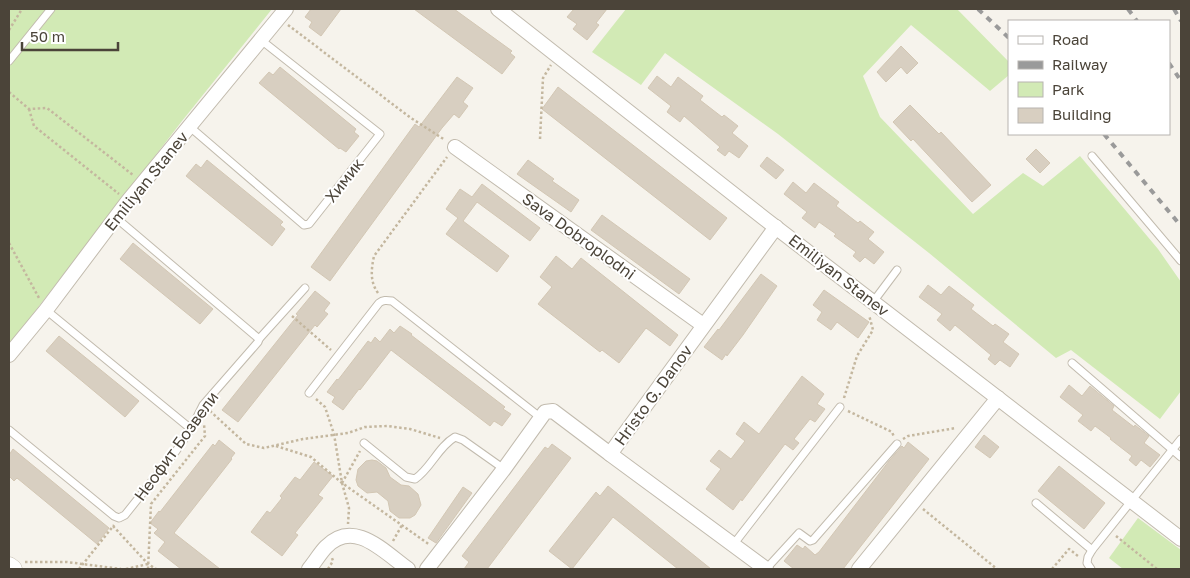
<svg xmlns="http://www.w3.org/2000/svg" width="1190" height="578" viewBox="0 0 1190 578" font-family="'Golos Text',sans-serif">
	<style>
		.green { fill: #d2eab5 }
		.building { fill: #d8cfc1; stroke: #d3c7b4 }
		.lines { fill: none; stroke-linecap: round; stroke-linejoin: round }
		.service-casing { stroke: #c2bbae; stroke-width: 9 }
		.minor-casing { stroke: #c2bbae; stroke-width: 16 }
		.tertiary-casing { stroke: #c2bbae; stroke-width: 19 }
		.path { stroke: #c4b79f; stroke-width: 2.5; stroke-dasharray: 2.5 2.5; stroke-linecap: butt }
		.service { stroke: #fff; stroke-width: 7 }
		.minor { stroke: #fff; stroke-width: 14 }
		.tertiary { stroke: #fff; stroke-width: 18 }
		.rail { stroke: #9a9a9a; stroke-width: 4; stroke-dasharray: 6 6; stroke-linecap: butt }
		.labels { text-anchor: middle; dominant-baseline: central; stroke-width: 4; stroke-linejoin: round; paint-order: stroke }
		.street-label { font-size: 16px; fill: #4b4439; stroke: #fff }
	</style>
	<rect width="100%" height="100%" fill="#f6f3ec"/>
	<g class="green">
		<polygon points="9,9 272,9 182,121 9,345"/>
		<polygon points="626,9 957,9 1009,62 1009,75 990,91 911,25 863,76 880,117 973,214 1023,173 1043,186 1080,156 1158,249 1181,282 1181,391 1160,419 1071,350 1056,358 929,253 778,134 665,53 641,85 592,52"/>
		<polygon points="1138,518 1181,550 1181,569 1123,569 1109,558"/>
	</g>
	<g class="building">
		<polygon points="311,9 341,9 321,36 309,27 312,22 305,17"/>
		<polygon points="414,9 454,9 512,51 510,53 515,57 502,74"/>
		<polygon points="574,9 607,9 596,23 599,25 587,40 573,29 577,24 567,17"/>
		<polygon points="901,46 918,63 907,74 901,67 886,82 877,72"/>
		<polygon points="280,67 356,129 354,132 359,136 346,152 340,148 339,149 259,83 269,72 273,75"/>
		<polygon points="657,76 671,87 678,77 703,96 700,100 722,117 724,115 738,126 732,133 748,146 739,158 729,151 725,156 717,150 720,147 684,116 680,122 667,112 671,106 648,88"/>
		<polygon points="457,77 473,88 463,102 468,106 459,118 454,114 442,128 330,281 311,267 415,124 419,127"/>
		<polygon points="558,87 727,218 710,240 542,109"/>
		<polygon points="910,105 939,134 941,132 991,185 972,202 913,139 911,141 893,122"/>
		<polygon points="1036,149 1050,163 1040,173 1026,159"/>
		<polygon points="767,157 784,170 776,179 760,166"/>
		<polygon points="207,160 283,222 280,225 285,229 272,246 186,176 196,164 201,168"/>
		<polygon points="528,160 554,179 552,181 579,200 571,212 517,174"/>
		<polygon points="793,182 806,193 814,183 839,202 836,206 858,223 860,221 874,232 868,239 884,252 874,264 865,257 860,262 853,256 856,252 834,236 836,234 819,222 815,228 802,218 807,212 784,194"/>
		<polygon points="482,184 540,228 530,241 477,202 463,221 509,256 497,272 446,234 458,218 446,209 460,189 472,197"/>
		<polygon points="602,215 690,279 679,294 591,230"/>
		<polygon points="133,243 213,309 200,324 120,259"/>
		<polygon points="556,256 572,269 581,258 678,335 670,346 646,328 619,363 602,350 600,352 538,304 552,287 540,277"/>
		<polygon points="761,274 777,286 743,335 727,356 726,354 722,360 704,347 718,329 719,330"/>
		<polygon points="928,285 941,295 949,286 974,305 971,309 993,326 995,324 1009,334 1003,342 1019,354 1010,367 1000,360 995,365 988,359 991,355 955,325 950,331 937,320 942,314 919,297"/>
		<polygon points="824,290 869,322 858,338 837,322 831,330 817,320 822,312 813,305"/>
		<polygon points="315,291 330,303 324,311 328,314 317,327 315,325 238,422 222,410 298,315 296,314"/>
		<polygon points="400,326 412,334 411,335 505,407 503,409 511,414 502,426 494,421 490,426 391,350 360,390 359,389 343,410 332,402 335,397 327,392 337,379 338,380 368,341 371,343 375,337 380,342 390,329 394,333"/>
		<polygon points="59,336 139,401 125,417 46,351"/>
		<polygon points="802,376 824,394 817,404 825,409 815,422 810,419 794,439 799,443 793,450 785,444 742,501 741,499 733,510 706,489 721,469 710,461 719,450 731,459 745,441 736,434 744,422 759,434"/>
		<polygon points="1069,385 1082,396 1090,386 1114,406 1112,410 1134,427 1135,425 1149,436 1144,443 1160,455 1150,467 1141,460 1136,466 1129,460 1132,456 1110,439 1111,438 1095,426 1091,431 1078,421 1083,415 1060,397"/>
		<polygon points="984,435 999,447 990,458 975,447"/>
		<polygon points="219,440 235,453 231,458 232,459 174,533 220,569 181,569 158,551 165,542 154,533 158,529 150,523 159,511 160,512 213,444 215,446"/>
		<polygon points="908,442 929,459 843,569 794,569 784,561 797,545 803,549 805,546 815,555 819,552 889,461 902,446 904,448"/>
		<polygon points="552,444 571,458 487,569 464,569 469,562 462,556 545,447 548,449"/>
		<polygon points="13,449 109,528 97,544 17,478 14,481 9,476 9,455"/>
		<polygon points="372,460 377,461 386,468 390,477 401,485 409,486 418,494 421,505 415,515 410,518 399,518 390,511 388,501 377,492 367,493 358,486 356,480 358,469 366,461"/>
		<polygon points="314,462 333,476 318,495 323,498 295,533 298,535 282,556 251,532 267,511 270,513 282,498 280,496 295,477 300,480"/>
		<polygon points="1059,466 1105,503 1084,529 1038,491"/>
		<polygon points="608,486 711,569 678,569 613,517 572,569 549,551 596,492 600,496"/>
		<polygon points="463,487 472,493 436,543 428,538"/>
	</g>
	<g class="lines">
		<defs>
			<g id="service">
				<polyline points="9,61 51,9"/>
				<polyline points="190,127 304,225 309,224 380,134 261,40"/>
				<polyline points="1092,156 1181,261"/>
				<polyline points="115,217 259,339"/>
				<polyline points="873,302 897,270"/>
				<polyline points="46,310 191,429"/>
				<polyline points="1072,363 1181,457"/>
				<path d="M309 393 379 303C383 300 386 300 392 301L541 418"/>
				<polyline points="9,430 114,516 119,518 125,515 176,451 191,429 203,405 258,342 259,339 305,288"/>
				<path d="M364 443 406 477 415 479C431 468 438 447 455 437L463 440 504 469"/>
				<polyline points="1036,503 1092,550"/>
				<polyline points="733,545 840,407"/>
				<polyline points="766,569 799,533 810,541 813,540 897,444"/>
				<polyline points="1091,569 1087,563 1088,557 1092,550 1181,439"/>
			</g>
			<g id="minor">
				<polyline points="498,9 765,219 1181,539"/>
				<polyline points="455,147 703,325"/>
				<polyline points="9,355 46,310 128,201 286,9"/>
				<path d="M309 569C315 562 320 553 326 547 354 518 384 552 408 569"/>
				<polyline points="427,569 504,469 545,412 553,411 610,454"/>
				<polyline points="766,569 610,454 776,227"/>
				<polyline points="859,569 998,398"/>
			</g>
			<polyline id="tertiary" points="9,566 13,569"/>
		</defs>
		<use href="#service" class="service-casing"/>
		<use href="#minor" class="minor-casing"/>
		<use href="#tertiary" class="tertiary-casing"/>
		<g class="path">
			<polyline points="288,25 411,118 445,140"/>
			<polyline points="9,30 22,9"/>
			<polyline points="9,92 29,109 47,108 133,175"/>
			<polyline points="29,109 34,126 119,194"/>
			<polyline points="540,139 543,78 551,65"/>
			<polyline points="9,243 39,298"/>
			<path d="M378 293C370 282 371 270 374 256L447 157"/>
			<polyline points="292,316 331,350"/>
			<polyline points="844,398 857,356 873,330 869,315"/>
			<polyline points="316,399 325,407 334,434 342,483 349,508 348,524"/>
			<polyline points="210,411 246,444 264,448 303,439 348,433 365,427 387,426 410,429 440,438"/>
			<polyline points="848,411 892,432 894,437"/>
			<polyline points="903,439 908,436 956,428"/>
			<polyline points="276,446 311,457 342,483 430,545"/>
			<polyline points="342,483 360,451"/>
			<polyline points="923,509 997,569"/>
			<polyline points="113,526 148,564 156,569"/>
			<polyline points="1116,536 1157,569"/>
			<polyline points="393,541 402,525"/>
			<polyline points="25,562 67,562 121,569"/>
			<polyline points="79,569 114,525"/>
			<polyline points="126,569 148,564"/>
			<polyline points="148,569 151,504 205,436 204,424"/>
			<polyline points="328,569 333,561 332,558"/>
			<polyline points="1052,569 1069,549 1078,556"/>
		</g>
		<use href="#service" class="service"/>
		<use href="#minor" class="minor"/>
		<use href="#tertiary" class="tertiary"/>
		<g class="rail">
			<polyline points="978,9 1009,38"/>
			<polyline points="1128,9 1137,21"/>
			<polyline points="1174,9 1181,21"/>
			<polyline points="1169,63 1181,81"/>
			<polyline points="1104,134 1181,226"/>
		</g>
	</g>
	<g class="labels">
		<g class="street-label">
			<text transform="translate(344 180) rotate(-52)">Химик</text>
			<text transform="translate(146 181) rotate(-51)">Emiliyan Stanev</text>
			<text transform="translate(579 236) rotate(36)">Sava Dobroplodni</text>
			<text transform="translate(839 275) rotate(38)">Emiliyan Stanev</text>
			<text transform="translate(653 395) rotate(-54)">Hristo G. Danov</text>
			<text transform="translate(176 446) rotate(-54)">Неофит Бозвели</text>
		</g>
	</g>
	<rect width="1190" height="578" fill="none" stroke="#4b4439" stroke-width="20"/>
	<rect x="1008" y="20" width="162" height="115" fill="#ffffff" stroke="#b7b4b0"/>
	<rect x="1018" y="36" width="25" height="8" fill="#ffffff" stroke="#b7b4b0"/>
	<text x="1052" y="45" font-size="15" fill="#4b4439">Road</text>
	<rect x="1018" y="61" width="25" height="8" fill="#9a9a9a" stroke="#b7b4b0"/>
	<text x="1052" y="70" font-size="15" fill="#4b4439">Railway</text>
	<rect x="1018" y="82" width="25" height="15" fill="#d2eab5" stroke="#b7b4b0"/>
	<text x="1052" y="95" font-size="15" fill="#4b4439">Park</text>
	<rect x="1018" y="108" width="25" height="15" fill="#d8cfc1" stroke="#b7b4b0"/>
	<text x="1052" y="120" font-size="15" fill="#4b4439">Building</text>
	<path d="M22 42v8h96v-8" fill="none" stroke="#4b4439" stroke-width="2.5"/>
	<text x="30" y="42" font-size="15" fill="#4b4439" stroke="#ffffff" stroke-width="4" paint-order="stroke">50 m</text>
</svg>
